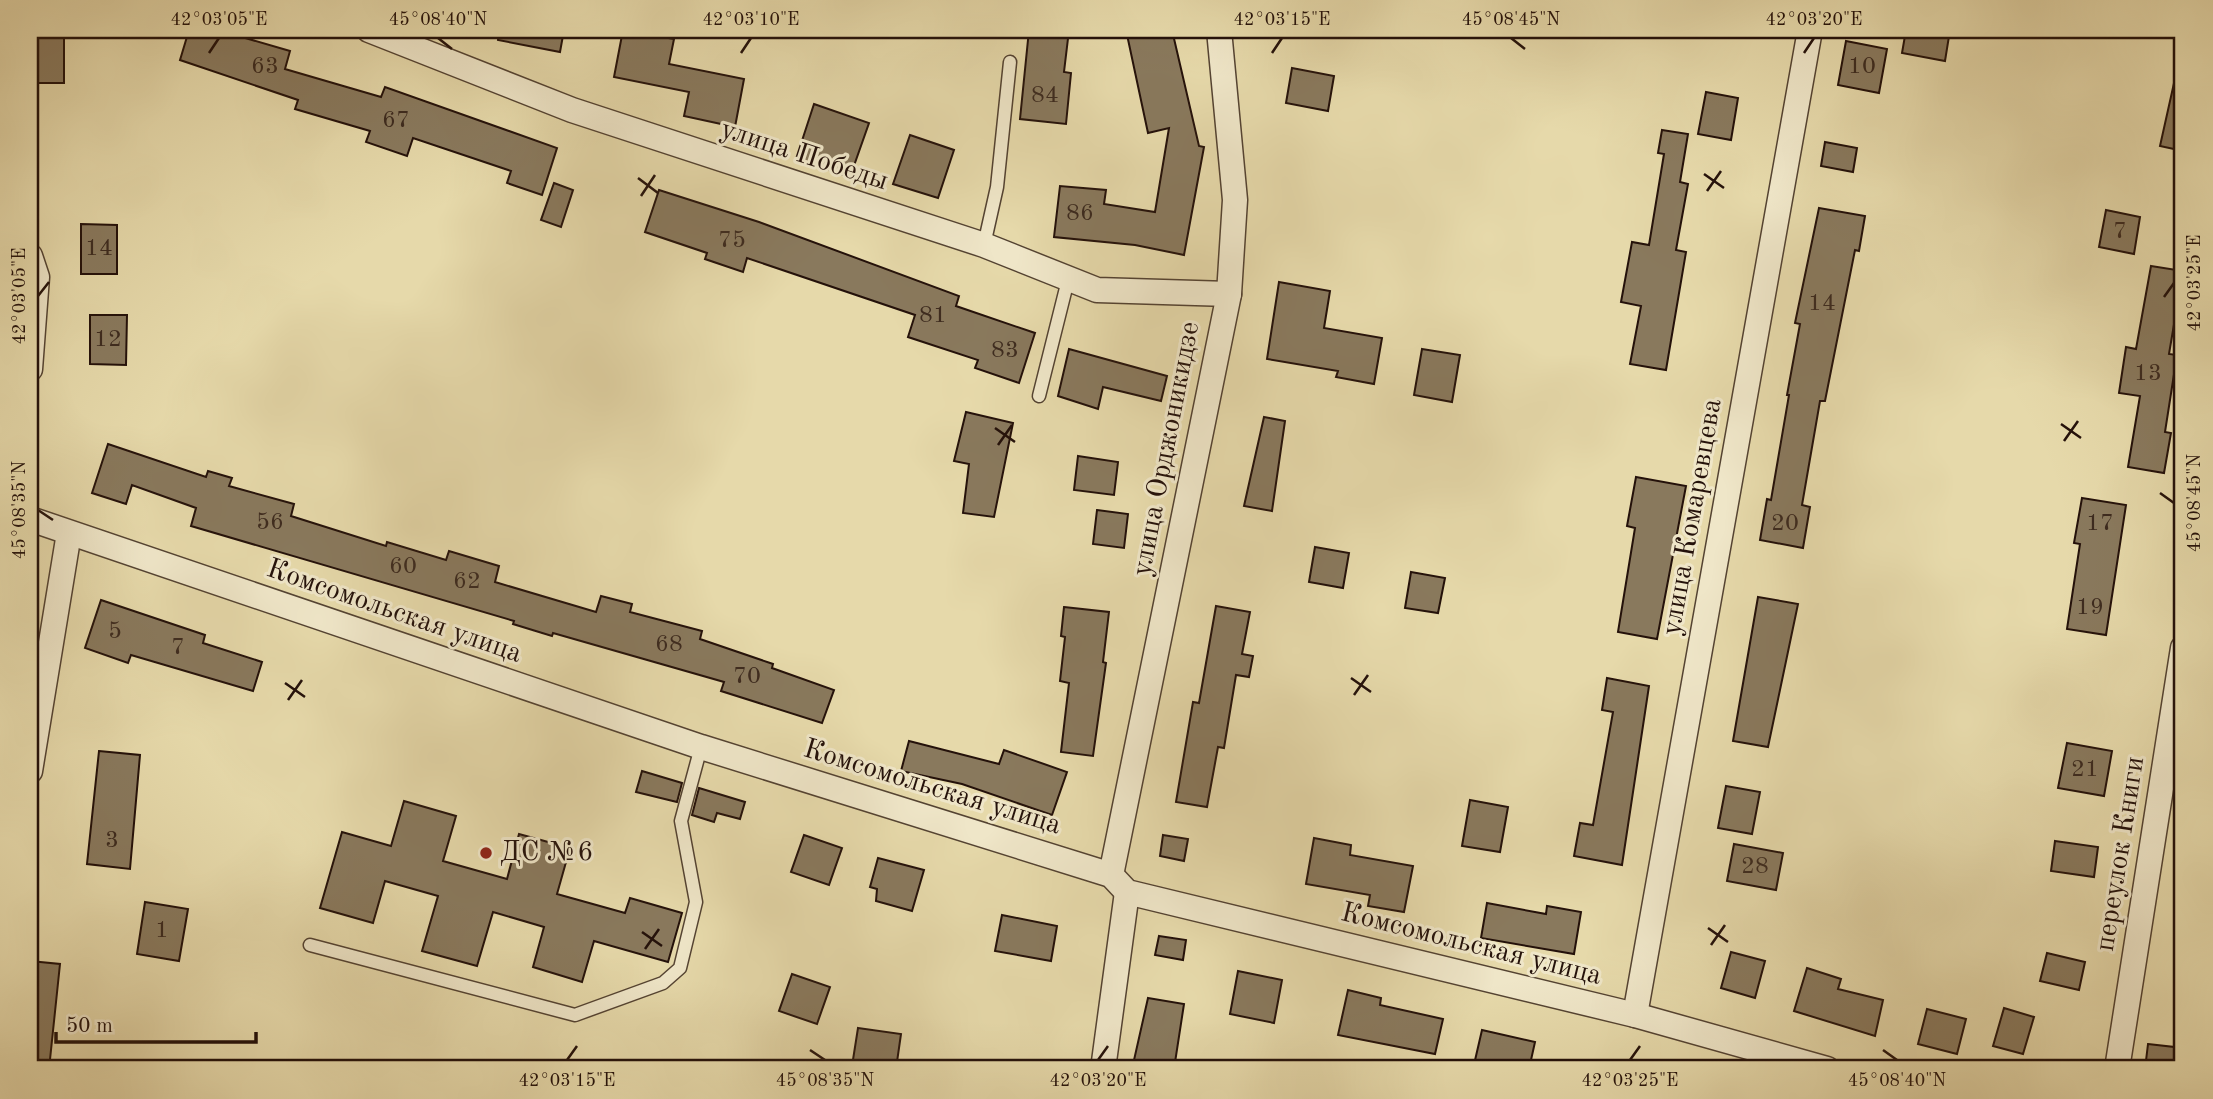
<svg xmlns="http://www.w3.org/2000/svg" width="2213" height="1099" viewBox="0 0 2213 1099" font-family="'Old Standard TT',serif">
	<style>
		.building { fill: #89795d; stroke: #24110a; stroke-width: 2 }
		.lines { fill: none; stroke-linecap: round; stroke-linejoin: round }
		.lane-casing { stroke: #544332; stroke-width: 15 }
		.street-casing { stroke: #544332; stroke-width: 27 }
		.lane { stroke: #efe6c8; stroke-width: 12 }
		.street { stroke: #efe6c8; stroke-width: 24 }
		.ticks { fill: none; stroke: #24110a; stroke-width: 2.5 }
		.poi-dot { fill: #8f2418; stroke: #efe6c8; stroke-width: 2.5 }
		.labels { text-anchor: middle; dominant-baseline: central; stroke-width: 6; stroke-linejoin: round; paint-order: stroke }
		.number-label { font-size: 24px; fill: #3d2b1f }
		.street-label { font-size: 28px; fill: #24110a; stroke: #efe6c8 }
		.poi-label { font-size: 28px; fill: #24110a; stroke: #efe6c8; text-anchor: start }
		.neatline { fill: none; stroke: #24110a; stroke-width: 2.5 }
		.ticks-label { font-size: 18px; text-anchor: middle; fill: #24110a }
	</style>
	<rect width="100%" height="100%" fill="#e6d9aa"/>
	<filter id="stains"><feTurbulence type="fractalNoise" baseFrequency=".00286" numOctaves="4"/><feColorMatrix values="0 0 0 0 .2 0 0 0 0 .09 0 0 0 0 .02 0 0 0 .5 -.17"/></filter>
	<radialGradient id="worn" r=".72"><stop offset=".6" stop-color="#630" stop-opacity="0"/><stop offset="1" stop-color="#630" stop-opacity=".3"/></radialGradient>
	<g class="building">
		<polygon points="189,30 218,30 290,51 285,69 381,97 385,87 557,148 542,195 507,183 511,171 413,138 407,156 366,142 370,131 295,109 298,100 180,60"/>
		<polygon points="499,30 564,30 560,52 498,40"/>
		<polygon points="623,30 674,39 669,64 744,79 735,127 684,116 689,92 614,77"/>
		<polygon points="1029,30 1069,30 1064,72 1071,73 1066,124 1020,119"/>
		<polygon points="1126,30 1172,30 1199,146 1204,147 1184,255 1135,245 1054,237 1060,186 1106,190 1104,204 1155,212 1169,128 1148,133"/>
		<polygon points="1906,30 1950,30 1945,61 1902,53"/>
		<rect x="30" y="34" width="34" height="49"/>
		<polygon points="1846,41 1887,49 1879,93 1838,85"/>
		<polygon points="1292,68 1334,76 1328,111 1286,103"/>
		<polygon points="2174,83 2183,84 2183,151 2160,146"/>
		<polygon points="1706,92 1738,98 1731,140 1698,134"/>
		<polygon points="814,104 869,123 850,177 796,159"/>
		<polygon points="1662,130 1688,134 1680,182 1688,184 1676,250 1686,252 1666,370 1630,364 1641,306 1621,302 1632,242 1649,245 1664,154 1658,153"/>
		<polygon points="910,135 954,150 938,198 893,184"/>
		<polygon points="1825,142 1857,148 1853,172 1821,166"/>
		<polygon points="554,183 573,190 561,227 541,220"/>
		<polygon points="659,190 759,222 959,296 956,306 1035,333 1019,383 975,368 978,360 908,337 915,315 747,258 743,272 705,259 707,253 645,232"/>
		<polygon points="1819,208 1865,216 1859,251 1855,250 1825,401 1820,401 1802,505 1810,507 1803,548 1760,540 1767,499 1771,500 1789,395 1787,395 1800,324 1795,323"/>
		<polygon points="2106,210 2140,217 2134,254 2099,247"/>
		<polygon points="81,224 117,225 117,274 81,274"/>
		<polygon points="2151,266 2183,271 2169,354 2177,355 2165,432 2171,433 2164,473 2128,467 2140,396 2119,393 2126,347 2136,349"/>
		<polygon points="1279,282 1330,291 1324,328 1382,338 1374,384 1336,377 1338,371 1267,359"/>
		<polygon points="90,315 127,315 126,365 90,364"/>
		<polygon points="1069,349 1167,376 1161,401 1103,387 1098,409 1058,396"/>
		<polygon points="1422,349 1460,355 1452,402 1414,395"/>
		<polygon points="966,412 1013,423 994,517 963,513 969,464 954,461"/>
		<polygon points="1264,417 1285,421 1272,511 1244,506"/>
		<polygon points="108,444 206,477 208,471 232,478 229,486 294,504 291,516 386,546 387,542 446,560 449,551 499,566 495,582 596,612 601,596 632,604 630,612 702,631 700,639 773,664 772,668 834,690 822,723 721,691 724,682 553,633 552,636 513,624 514,621 191,526 196,508 132,485 126,504 92,493"/>
		<polygon points="1078,456 1118,462 1114,495 1074,490"/>
		<polygon points="1636,477 1686,486 1657,639 1618,632 1635,528 1627,526"/>
		<polygon points="2082,498 2126,505 2106,635 2067,629 2080,544 2074,543"/>
		<polygon points="1097,510 1128,514 1124,548 1093,544"/>
		<polygon points="1315,547 1349,553 1343,588 1309,582"/>
		<polygon points="1411,572 1445,578 1438,613 1405,608"/>
		<polygon points="1758,597 1798,604 1768,747 1733,741"/>
		<polygon points="101,600 205,635 203,643 262,662 253,691 131,655 128,663 85,648"/>
		<polygon points="1216,606 1250,612 1242,654 1253,656 1249,677 1236,675 1224,748 1218,747 1207,807 1176,802 1193,702 1199,703"/>
		<polygon points="1064,607 1109,612 1103,662 1106,663 1093,756 1061,752 1069,683 1060,681 1065,637 1061,636"/>
		<polygon points="1607,678 1649,686 1622,865 1574,856 1580,823 1593,825 1613,712 1602,710"/>
		<polygon points="909,741 999,764 1004,750 1067,772 1052,815 962,784 901,771"/>
		<polygon points="2067,743 2112,751 2104,796 2058,788"/>
		<polygon points="99,751 140,755 130,869 87,864"/>
		<polygon points="642,771 682,783 677,802 636,792"/>
		<polygon points="1726,786 1760,792 1752,834 1718,828"/>
		<polygon points="699,788 745,802 740,819 717,813 714,822 692,815"/>
		<polygon points="1470,800 1508,807 1500,852 1462,846"/>
		<polygon points="404,801 456,816 443,861 507,879 519,834 570,848 557,894 625,913 630,898 682,913 668,962 594,941 582,982 533,967 544,927 493,912 477,966 422,951 438,896 385,881 373,923 320,908 342,832 391,846"/>
		<polygon points="804,835 842,848 829,885 791,872"/>
		<polygon points="1163,835 1188,839 1184,861 1160,856"/>
		<polygon points="1314,838 1351,845 1350,855 1413,866 1404,912 1368,906 1370,895 1306,884"/>
		<polygon points="2055,841 2098,847 2094,877 2051,871"/>
		<polygon points="1734,844 1783,853 1776,890 1727,881"/>
		<polygon points="878,858 924,870 912,911 876,901 877,889 870,887"/>
		<polygon points="145,902 188,909 179,961 137,954"/>
		<polygon points="1487,903 1546,914 1547,906 1581,912 1574,954 1481,938"/>
		<polygon points="1002,915 1057,926 1051,961 995,951"/>
		<polygon points="1159,936 1186,940 1183,960 1155,955"/>
		<polygon points="1731,952 1765,961 1755,998 1721,988"/>
		<polygon points="2047,953 2085,962 2079,990 2040,981"/>
		<polygon points="30,961 60,964 49,1069 30,1069"/>
		<polygon points="1807,968 1841,979 1838,989 1883,1000 1875,1036 1794,1011"/>
		<polygon points="1238,971 1282,980 1274,1023 1230,1014"/>
		<polygon points="792,974 830,987 817,1024 779,1011"/>
		<polygon points="1348,990 1381,998 1380,1005 1443,1019 1435,1054 1338,1035"/>
		<polygon points="1148,998 1184,1004 1174,1069 1132,1069"/>
		<polygon points="2004,1008 2034,1017 2023,1054 1993,1046"/>
		<polygon points="1927,1009 1966,1019 1957,1054 1918,1044"/>
		<polygon points="858,1028 901,1034 896,1069 852,1066"/>
		<polygon points="1482,1030 1535,1042 1529,1069 1473,1069"/>
		<polygon points="2148,1044 2183,1048 2183,1069 2145,1069"/>
	</g>
	<g class="lines">
		<defs>
			<g id="lane">
				<polyline points="984,245 997,187 1010,62"/>
				<polyline points="1039,396 1068,280"/>
				<polyline points="310,945 575,1015 663,983 680,968 696,902 681,821 701,747"/>
			</g>
			<g id="street">
				<polyline points="369,30 572,110 984,245 1097,290 1229,294"/>
				<polyline points="30,256 37,277 30,369"/>
				<polyline points="30,519 701,747 1111,875 1127,892 1635,1015 1827,1069"/>
				<polyline points="30,771 69,533"/>
				<polyline points="1111,875 1229,294 1235,200 1219,30"/>
				<polyline points="1635,1015 1810,30"/>
				<polyline points="1103,1069 1127,892"/>
				<polyline points="2117,1069 2183,648"/>
			</g>
		</defs>
		<use href="#lane" class="lane-casing"/>
		<use href="#street" class="street-casing"/>
		<use href="#lane" class="lane"/>
		<use href="#street" class="street"/>
	</g>
	<path class="ticks" d="M438 38 452 49M1511 38 1525 49M209 53 219 38M741 53 751 38M1272 53 1282 38M1804 53 1814 38M1704 174 1724 188M638 178 658 193M1707 191 1721 171M641 196 655 175M38 296 49 282M2164 297 2174 283M2061 424 2081 438M995 428 1015 442M2064 441 2078 421M998 445 1012 425M2160 493 2174 503M38 510 53 520M1351 678 1371 692M285 683 305 697M1354 695 1368 675M288 700 302 680M1708 928 1728 942M642 932 662 946M1711 945 1725 925M645 949 659 929M810 1050 825 1060M1883 1050 1897 1060M567 1060 577 1046M1098 1060 1108 1046M1630 1060 1640 1046"/>
	<circle class="poi-dot" cx="486" cy="853" r="7"/>
	<g class="labels">
		<g class="number-label">
			<text x="265" y="67">63</text>
			<text x="1862" y="67">10</text>
			<text x="1045" y="96">84</text>
			<text x="396" y="121">67</text>
			<text x="1080" y="214">86</text>
			<text x="2120" y="232">7</text>
			<text x="732" y="241">75</text>
			<text x="99" y="249">14</text>
			<text x="1822" y="304">14</text>
			<text x="933" y="316">81</text>
			<text x="108" y="340">12</text>
			<text x="1005" y="351">83</text>
			<text x="2148" y="374">13</text>
			<text x="270" y="523">56</text>
			<text x="1785" y="524">20</text>
			<text x="2100" y="524">17</text>
			<text x="403" y="567">60</text>
			<text x="467" y="582">62</text>
			<text x="2090" y="608">19</text>
			<text x="115" y="632">5</text>
			<text x="669" y="645">68</text>
			<text x="178" y="648">7</text>
			<text x="747" y="677">70</text>
			<text x="2085" y="770">21</text>
			<text x="112" y="841">3</text>
			<text x="1755" y="867">28</text>
			<text x="162" y="931">1</text>
		</g>
		<g class="street-label">
			<text transform="translate(804 156) rotate(18)">улица Победы</text>
			<text transform="translate(1167 449) rotate(-79)">улица Орджоникидзе</text>
			<text transform="translate(1693 517) rotate(-80)">улица Комаревцева</text>
			<text transform="translate(394 612) rotate(19)">Комсомольская улица</text>
			<text transform="translate(932 788) rotate(17)">Комсомольская улица</text>
			<text transform="translate(2121 854) rotate(-81)">переулок Книги</text>
			<text transform="translate(1471 945) rotate(14)">Комсомольская улица</text>
		</g>
		<g class="poi-label">
			<text x="500" y="853">ДС №6</text>
		</g>
	</g>
	<rect width="2213" height="1099" fill="none" stroke="#e6d9aa" stroke-width="77"/>
	<path d="M56 1032v10h200v-10" fill="none" stroke="#24110a" stroke-width="3.5"/>
	<text x="66" y="1032" font-size="21" fill="#24110a" stroke="#efe6c8" stroke-width="5" paint-order="stroke">50 m</text>
	<rect x="38" y="38" width="2136" height="1022" class="neatline"/>
	<g class="ticks-label">
		<text x="219" y="25">42°03'05"E</text>
		<text x="438" y="25">45°08'40"N</text>
		<text x="751" y="25">42°03'10"E</text>
		<text x="1282" y="25">42°03'15"E</text>
		<text x="1511" y="25">45°08'45"N</text>
		<text x="1814" y="25">42°03'20"E</text>
		<text transform="translate(2194 283) rotate(-90)" y="6">42°03'25"E</text>
		<text transform="translate(19 296) rotate(-90)" y="6">42°03'05"E</text>
		<text transform="translate(2194 503) rotate(-90)" y="6">45°08'45"N</text>
		<text transform="translate(19 510) rotate(-90)" y="6">45°08'35"N</text>
		<text x="567" y="1086">42°03'15"E</text>
		<text x="825" y="1086">45°08'35"N</text>
		<text x="1098" y="1086">42°03'20"E</text>
		<text x="1630" y="1086">42°03'25"E</text>
		<text x="1897" y="1086">45°08'40"N</text>
	</g>
	<rect width="100%" height="100%" filter="url(#stains)"/>
	<rect width="100%" height="100%" fill="url(#worn)"/>
</svg>
